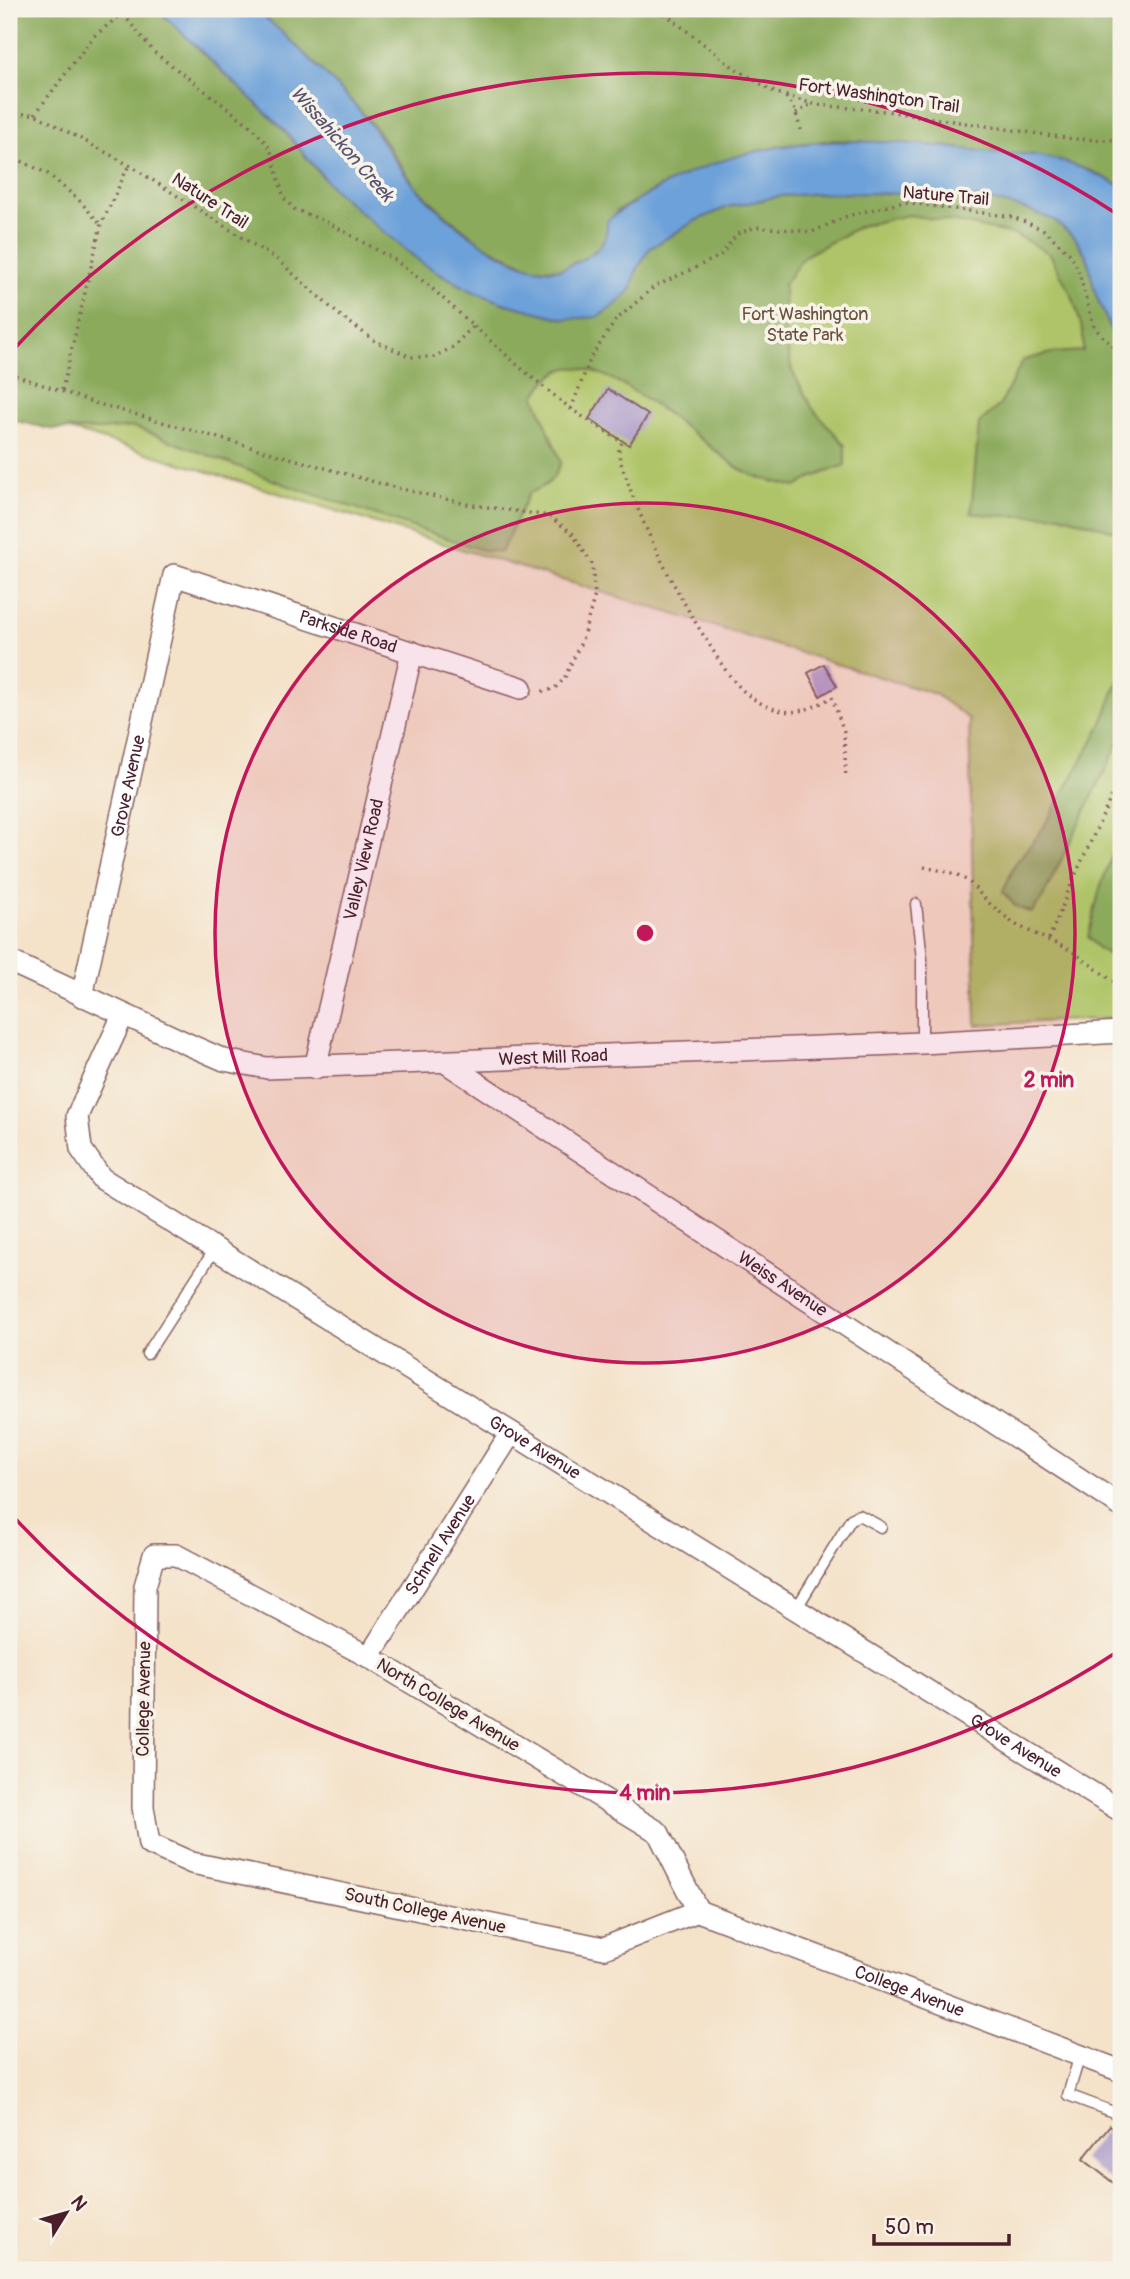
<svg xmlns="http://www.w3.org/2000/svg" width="1130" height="2279" viewBox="0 0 1130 2279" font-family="Pangolin,sans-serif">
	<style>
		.green { fill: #afc468; stroke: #7c724a; stroke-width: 2 }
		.forest { fill: #8baa5c; stroke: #6a6444; stroke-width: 2 }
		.water { fill: #6da1d9; stroke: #5c6082; stroke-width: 2 }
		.building { fill: #ae9dcb }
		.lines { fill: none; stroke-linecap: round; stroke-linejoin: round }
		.service-casing { stroke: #866362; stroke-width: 13 }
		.minor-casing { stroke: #866362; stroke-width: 24 }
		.path { stroke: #866362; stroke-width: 3.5; stroke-dasharray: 2 5; stroke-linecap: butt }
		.service { stroke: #fff; stroke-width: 10 }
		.minor { stroke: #fff; stroke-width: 21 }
		.ring { fill: none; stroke: #c2185b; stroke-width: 3.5 }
		.labels { text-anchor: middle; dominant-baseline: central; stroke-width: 7; stroke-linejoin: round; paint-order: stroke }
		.street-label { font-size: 18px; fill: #4a1f2b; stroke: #f7f3e8 }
		.park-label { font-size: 18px; fill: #68513d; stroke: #f7f3e8 }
		.water-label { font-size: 19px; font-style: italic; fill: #585371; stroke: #f7f3e8 }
		.centre { fill: #c2185b; stroke: #f7f3e8; stroke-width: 3.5 }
		.ring-label { font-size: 21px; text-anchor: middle; font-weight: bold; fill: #c2185b; stroke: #f7f3e8; stroke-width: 7; stroke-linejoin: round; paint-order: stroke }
	</style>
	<rect width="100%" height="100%" fill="#f7f3e8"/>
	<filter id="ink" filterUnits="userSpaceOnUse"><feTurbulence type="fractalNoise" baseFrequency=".0143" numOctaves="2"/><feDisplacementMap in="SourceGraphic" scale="14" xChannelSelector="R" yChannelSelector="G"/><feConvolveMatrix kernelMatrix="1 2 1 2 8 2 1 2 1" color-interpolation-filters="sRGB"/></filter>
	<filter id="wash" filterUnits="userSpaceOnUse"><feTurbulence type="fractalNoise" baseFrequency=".00686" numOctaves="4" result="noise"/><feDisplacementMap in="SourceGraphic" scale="28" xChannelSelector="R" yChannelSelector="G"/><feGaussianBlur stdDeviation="1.57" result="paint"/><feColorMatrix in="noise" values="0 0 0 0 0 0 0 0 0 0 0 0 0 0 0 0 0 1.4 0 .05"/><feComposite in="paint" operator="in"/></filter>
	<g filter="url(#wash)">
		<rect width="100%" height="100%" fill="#f4e2c9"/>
		<polygon class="green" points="9,9 1121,9 1121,1018 976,1025 969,719 935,694 88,435 9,414"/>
		<g class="forest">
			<path d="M9 9H157L284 130 333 189 423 264 472 291 503 303 565 319 631 290 636 272 649 249 695 221 728 207 780 196 826 193 904 192 991 200 1028 210 1054 220 1076 239 1087 257 1096 295 1110 328 1121 345V533L1060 515 1002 516 971 513 979 423 1000 405 1023 360 1052 353 1083 351V332L1073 298 1050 254 1016 235 961 223 908 215 860 226 803 257 784 285 785 336 792 371 813 409 845 445V465L813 477 796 487C779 482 755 479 740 469 704 445 604 352 561 370 549 376 542 385 535 396L561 462C553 482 549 485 529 493L501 552 482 550 289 486 134 427 100 430 50 429 9 419Z"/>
			<polygon points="256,9 1121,9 1121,186 1091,171 1028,154 993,153 943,146 832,140 779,146 698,170 662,186 617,211 601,247 581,260 561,269 532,268 482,244 447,216 415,186 376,128 344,93"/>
			<polygon points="1121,674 1121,738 1042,899 1031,913 1015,906 1003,892 1015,864 1042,830 1100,728"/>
			<polygon points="1121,831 1121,962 1099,949 1088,937 1100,888"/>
		</g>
		<path class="water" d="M157 9H256C292 41 327 74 359 110 381 134 394 164 416 187 444 219 515 277 560 269 566 268 574 263 580 261 598 251 608 242 607 221 619 209 633 204 647 195 757 129 867 136 989 152 1001 154 1014 153 1026 154 1059 157 1092 171 1121 186V345L1110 328 1096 295 1087 257 1076 239 1054 220 1028 210 991 200 938 194 826 193 780 196 728 207 695 221 649 249 636 272 631 290 617 304 598 317 565 319 503 303 472 291 423 264 378 227 333 189 284 130Z"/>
		<g id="blocks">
			<g class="building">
				<polygon points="608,389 648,415 629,445 589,419"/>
				<polygon points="824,664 837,686 820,696 808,673"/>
				<polygon points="1110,2125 1121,2134 1121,2145 1115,2152 1121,2157 1121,2189 1083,2159"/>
			</g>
		</g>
	</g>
	<g filter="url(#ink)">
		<use href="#blocks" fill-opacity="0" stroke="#866362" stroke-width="2"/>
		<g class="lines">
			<defs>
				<g id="service">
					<polyline points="916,904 922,959 922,1043"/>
					<polyline points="147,1354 215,1249"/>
					<polyline points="796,1609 851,1519 859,1515 881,1527"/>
					<polyline points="1080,2055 1068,2095 1121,2115"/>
				</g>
				<g id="minor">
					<path id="s1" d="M9 961 192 1046 224 1060 267 1068 922 1043 1121 1032"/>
					<path id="s2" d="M82 996 174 575 521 688"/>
					<path id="s3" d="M123 1015 77 1116 81 1149 101 1178 1121 1811"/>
					<path id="s4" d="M445 1062 1121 1506"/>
					<path id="s5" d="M315 1068 412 652"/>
					<polygon points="154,1555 176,1555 369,1657 658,1832 698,1911 604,1948 192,1863 149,1844 143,1807 145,1586"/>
					<path id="s6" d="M369 1657 511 1433"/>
					<path id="s7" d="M698 1911 1121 2071"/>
				</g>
			</defs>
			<use href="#service" class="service-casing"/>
			<use href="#minor" class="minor-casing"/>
			<g class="path">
				<path d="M119 9 154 52 252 127 270 148 284 198 294 209 327 222 393 259 427 284 523 370 571 409 622 442 619 450 620 460C641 525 672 586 709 644 721 664 736 689 757 701 786 718 805 713 832 697L844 732 846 779"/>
				<polyline points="659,9 733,67 774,92 796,99 817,105 885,111 1073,139 1121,140"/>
				<polyline points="786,97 794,108 801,130"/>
				<polyline points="9,114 35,114 129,165 279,261 338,314 375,341 411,357 434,357 453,347 473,326"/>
				<polyline points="35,114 94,36 122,14"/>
				<polyline points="796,114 811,104"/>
				<polyline points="9,155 48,174 78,199 101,225"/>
				<polyline points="9,373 95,403 389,486 467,504 549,516 572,533 592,564 595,595 582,640 564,679 554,689 540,692"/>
				<polyline points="62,390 101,225 129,165"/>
				<polyline points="571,409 591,357 616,320 654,287 720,256 737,234 756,227 812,232 847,216 904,202 1013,217 1044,230 1069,253 1078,269 1094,327 1121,356"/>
				<polyline points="924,867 957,874 969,882 988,902 1014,924 1072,951 1121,987"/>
				<polyline points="1049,939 1073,880 1121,776"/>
			</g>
			<use href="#service" class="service"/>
			<use href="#minor" class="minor"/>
		</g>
	</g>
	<circle cx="645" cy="933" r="430" fill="#c2185b" fill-opacity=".12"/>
	<g class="ring">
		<circle cx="645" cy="933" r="430"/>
		<path d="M1120 1650A860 860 0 0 1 11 1514M11 352A860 860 0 0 1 1120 216"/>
	</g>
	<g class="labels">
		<g class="street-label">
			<text transform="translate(879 96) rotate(8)">Fort Washington Trail</text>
			<text transform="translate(946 196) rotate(5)">Nature Trail</text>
			<text transform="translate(210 201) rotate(33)">Nature Trail</text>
			<text stroke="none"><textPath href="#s2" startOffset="614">Parkside Road</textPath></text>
			<text stroke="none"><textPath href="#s2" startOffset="215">Grove Avenue</textPath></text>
			<text stroke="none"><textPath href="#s5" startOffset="214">Valley View Road</textPath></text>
			<text stroke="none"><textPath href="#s1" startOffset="567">West Mill Road</textPath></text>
			<text stroke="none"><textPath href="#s4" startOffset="404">Weiss Avenue</textPath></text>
			<text stroke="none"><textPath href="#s3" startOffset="690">Grove Avenue</textPath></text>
			<text stroke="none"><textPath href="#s6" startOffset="133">Schnell Avenue</textPath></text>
			<text transform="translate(144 1699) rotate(-89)">College Avenue</text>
			<text transform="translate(448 1705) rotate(31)">North College Avenue</text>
			<text stroke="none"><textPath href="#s3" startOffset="1256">Grove Avenue</textPath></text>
			<text transform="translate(425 1911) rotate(12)">South College Avenue</text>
			<text stroke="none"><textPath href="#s7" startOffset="226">College Avenue</textPath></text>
		</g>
		<g class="park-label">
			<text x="805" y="314">Fort Washington<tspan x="805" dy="21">State Park</tspan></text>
		</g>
		<g class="water-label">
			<text transform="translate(342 144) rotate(49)">Wissahickon Creek</text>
		</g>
	</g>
	<circle cx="645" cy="933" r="10" class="centre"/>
	<g class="ring-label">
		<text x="1049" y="1087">2 min</text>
		<text x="645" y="1800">4 min</text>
	</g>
	<rect width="1130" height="2279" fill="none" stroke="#f7f3e8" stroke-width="35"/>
	<g transform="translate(66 2213) rotate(53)" stroke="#f7f3e8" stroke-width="5" paint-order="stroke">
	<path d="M0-5L12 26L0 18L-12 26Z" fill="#4a1f2b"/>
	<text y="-10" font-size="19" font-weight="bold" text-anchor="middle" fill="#4a1f2b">N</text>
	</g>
	<path d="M874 2234v10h135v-10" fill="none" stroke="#4a1f2b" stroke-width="3.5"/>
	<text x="885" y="2234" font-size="21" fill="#4a1f2b" stroke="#f7f3e8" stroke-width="5" paint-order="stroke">50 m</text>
</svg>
